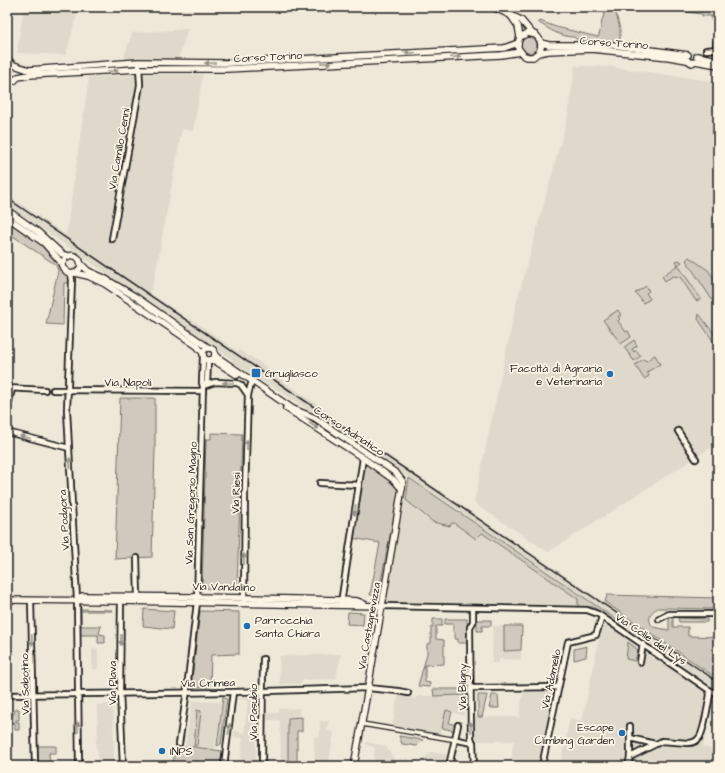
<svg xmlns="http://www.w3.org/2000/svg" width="725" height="773" viewBox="0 0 725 773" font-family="'Architects Daughter',sans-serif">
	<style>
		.built { fill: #ded9cb }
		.green { fill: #cfcabd; stroke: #76736c }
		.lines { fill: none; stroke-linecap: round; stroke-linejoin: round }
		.pedestrian-casing { stroke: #1c1c1c; stroke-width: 6 }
		.minor-casing { stroke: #1c1c1c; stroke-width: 8 }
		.tertiary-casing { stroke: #1c1c1c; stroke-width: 8 }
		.pedestrian { stroke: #fcf5e5; stroke-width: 3.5 }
		.minor { stroke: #fcf5e5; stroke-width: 4.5 }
		.tertiary { stroke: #fcf5e5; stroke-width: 5.5 }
		.rail { stroke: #1c1c1c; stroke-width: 1.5 }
		.oneway { fill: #97938b }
		.poi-dot { fill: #1f6fb2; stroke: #fcf5e5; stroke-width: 1.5 }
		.labels { text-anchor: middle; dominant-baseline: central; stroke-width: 3.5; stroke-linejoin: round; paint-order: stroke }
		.street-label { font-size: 11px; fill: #1c1c1c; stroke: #fcf5e5 }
		.poi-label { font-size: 11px; fill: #1c1c1c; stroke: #fcf5e5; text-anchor: start }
	</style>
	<rect width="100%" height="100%" fill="#eee8d9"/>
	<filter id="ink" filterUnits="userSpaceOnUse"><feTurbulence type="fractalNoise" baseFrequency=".025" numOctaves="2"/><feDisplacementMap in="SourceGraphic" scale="8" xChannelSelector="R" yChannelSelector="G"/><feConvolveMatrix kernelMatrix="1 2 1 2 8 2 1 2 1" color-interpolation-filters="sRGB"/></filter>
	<g filter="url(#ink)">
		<g class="built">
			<polygon points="24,7 79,7 66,55 17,53"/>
			<polygon points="188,29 178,59 123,60 132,33"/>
			<polygon points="575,66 613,67 718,82 718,443 548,552 474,503 516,305 568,116"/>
			<polygon points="146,74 203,74 193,131 182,129 155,276 150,293 189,320 191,319 238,352 240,350 249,357 250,356 278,375 277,377 340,420 340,423 718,679 718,688 716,687 715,688 703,747 718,750 718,766 560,766 570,718 582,721 605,611 336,428 272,386 271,387 231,361 232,359 7,205 7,195 66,235 89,77"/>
			<polygon points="404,498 433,522 454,523 476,539 481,533 578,599 578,607 472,607 383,605"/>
			<polygon points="493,626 504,626 504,651 521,650 521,660 499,659 499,663 492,663"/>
			<rect x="92" y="649" width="6" height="20"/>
			<polygon points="341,654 336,679 302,680 301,684 280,684 279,656"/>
			<polygon points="557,688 540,766 510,766 514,741 475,741 475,717 519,717 524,689"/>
			<polygon points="398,695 407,695 413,699 419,696 464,695 464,716 446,710 441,735 392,726"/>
			<polygon points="253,697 252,712 250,715 250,718 254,714 256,702 256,766 240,766 243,738 233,737 234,731 244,733 248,700 238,699 238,698"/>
			<polygon points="192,701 221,702 215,750 185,748"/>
			<polygon points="113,704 114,766 98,766 98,749 96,748 96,738 98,738 97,705"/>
			<polygon points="299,708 299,717 288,718 288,766 267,766 267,763 281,762 280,720 267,720 267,713 279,713 279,709"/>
			<polygon points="320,721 329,721 327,730 334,733 328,766 315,766 314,737 320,737"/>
			<polygon points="366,742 386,746 395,761 403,758 402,766 373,766 375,747 366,745"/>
			<polygon points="431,752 448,755 445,766 405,766 406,758 410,761 411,761 416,766"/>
		</g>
		<g class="green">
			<path d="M607 7H617L616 14 620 29V43L576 39 574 37C561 37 548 29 538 22L540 21 556 27 598 37 600 32 602 20Z"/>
			<polygon points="687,7 718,7 718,21 711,20 711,16 702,16 702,14 686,12"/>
			<circle cx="529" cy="45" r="8"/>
			<polygon points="7,220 33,235 60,262 62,270 69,277 69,283 64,283 63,325 46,324 58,271 56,265 7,232"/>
			<polygon points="689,257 708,270 718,285 718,309 686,260"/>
			<polygon points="679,260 682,262 678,265 701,299 696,301 680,277 673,276 665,281 662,276 678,265 676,261"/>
			<polygon points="646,286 649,291 646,293 650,299 643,303 639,297 635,293"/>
			<polygon points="618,310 621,315 618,317 620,319 618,321 626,332 628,331 631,337 621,344 603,320"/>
			<polygon points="699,314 718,339 718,348 698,319"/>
			<polygon points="634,340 637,346 632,349 634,352 636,350 641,356 634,361 624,347"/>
			<polygon points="655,355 660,364 647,372 649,376 644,379 635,365 644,359 646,361"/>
			<polygon points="120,398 155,398 155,449 152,557 115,559"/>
			<polygon points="211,433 242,434 237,589 202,588 206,439 211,439"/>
			<path d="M364 462 392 481C397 486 398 490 398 497L378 595H370L380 543 352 538Z"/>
			<polygon points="409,478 620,622 631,632 593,607 578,607 578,599 482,533 476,539 454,523 452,523 450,526 433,522 406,500"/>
			<path d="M607 595 718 598V609L658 608C649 612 647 620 653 627L669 630V618H673V627H688V636L718 637V679L605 602Z"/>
			<polygon points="79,609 112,610 112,611 81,611 81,626 101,626 99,634 105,635 105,643 98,643 98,635 80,635"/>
			<polygon points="144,609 174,611 172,629 143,626"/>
			<polygon points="200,611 239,612 239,654 211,655 210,687 191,687"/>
			<polygon points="348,612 364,613 363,625 347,624"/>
			<polygon points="678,618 707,619 707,622 679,622"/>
			<polygon points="433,619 442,619 442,626 436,626 436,639 444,640 444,664 425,665 425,682 430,683 430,687 418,686 427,654 427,644 431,643 431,627 433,627"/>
			<polygon points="445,619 467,619 467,643 458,643 458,639 455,639 455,633 453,632 453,624 445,624"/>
			<polygon points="477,620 491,620 491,626 482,626 482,631 477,631"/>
			<polygon points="504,626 522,626 521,650 504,651"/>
			<polygon points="628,642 638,650 635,661 626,659"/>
			<polygon points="587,646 586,657 574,660 574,649"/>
			<polygon points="433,689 464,689 464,695 434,696"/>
			<polygon points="478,695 487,695 482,717 478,717"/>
			<polygon points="492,695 498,695 499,708 489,708"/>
			<polygon points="223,697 227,699 221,744 217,746"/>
			<polygon points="15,709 19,709 19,720 16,720 16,722 19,722 19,730 15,730 15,724 14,722 7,722 7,714 14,714"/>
			<polygon points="197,710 201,711 201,712 197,745 194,746"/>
			<polygon points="446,710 452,712 449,723 456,725 455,731 442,728"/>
			<polygon points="302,717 302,731 297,731 297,766 288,766 288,718"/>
			<polygon points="399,736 423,740 417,746 402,744"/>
			<polygon points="38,746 56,746 56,753 49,753 50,766 38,766"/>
			<polygon points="194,747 222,751 220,766 172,766 176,748"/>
		</g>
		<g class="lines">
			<defs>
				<polyline id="pedestrian" points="362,724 457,740"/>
				<g id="minor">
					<polyline points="716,49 718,23"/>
					<polyline points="706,50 718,49"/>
					<polyline points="7,58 12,64"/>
					<polyline points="112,239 140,85 139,66"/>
					<polyline points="71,274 72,280 67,410 77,600 79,766"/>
					<polyline points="203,356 202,383 203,386 207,383 208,363 209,360"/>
					<polyline points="7,388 45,390"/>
					<polyline points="53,390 203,391"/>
					<polyline points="7,410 12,389"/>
					<polyline points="678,431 696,459"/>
					<polyline points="7,432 69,448"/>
					<polyline points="320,483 359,485"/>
					<polyline points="137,558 138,597"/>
					<polyline points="121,598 120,690 123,766"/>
					<polyline points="244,600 245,491 248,395 251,384"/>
					<polyline points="31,601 35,766"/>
					<polyline points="341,603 363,458"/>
					<polyline points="382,606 587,610 598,614 709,690 718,694"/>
					<polyline points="473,608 473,622 470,627 471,738 473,743 474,766"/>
					<polyline points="659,619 669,614 718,614"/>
					<polyline points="640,662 643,644"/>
					<polyline points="472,688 558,687"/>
					<polyline points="7,695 233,692 368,688 398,691 408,693"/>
					<polyline points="630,738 655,744"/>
					<polyline points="457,740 473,743"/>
					<polyline points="179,744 186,697 197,602 203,386 215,382 237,383 241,385 248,395"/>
					<path d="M630 757 662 741 688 743C692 743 696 742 699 738 704 732 708 704 710 695L709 690"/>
					<polyline points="224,766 233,692"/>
					<polyline points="262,766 263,659"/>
					<polyline points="449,766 458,725"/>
					<polyline points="542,766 568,642 596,635 602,617"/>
					<polyline points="628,766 630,757 630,726"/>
				</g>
				<g id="tertiary">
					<polyline points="493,7 521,20 532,33"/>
					<polyline points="511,16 518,26 520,37"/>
					<polyline points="541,43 549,45 613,45 688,55"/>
					<path d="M538 53C543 47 542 41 536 35L528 33 520 37 518 43V48L524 56 528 57H533L538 53 548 51 592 49 669 57 687 60 692 63 695 61 718 65"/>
					<polyline points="697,56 718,60"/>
					<path d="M7 64C14 64 22 68 29 70L138 62 228 63 504 48 518 43"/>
					<polyline points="7,82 14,81 18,77 29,75 139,69 227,69 501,55 520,52"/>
					<polyline points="7,210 38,232 62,254 68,256"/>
					<path d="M7 217 44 243 60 261 63 268 67 272 71 274 77 272 81 267C81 257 74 253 66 257L62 264"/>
					<polyline points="81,264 88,271 104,278 136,297 209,348"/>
					<polyline points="75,273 88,276 105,284 197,346 203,353"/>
					<circle cx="209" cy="354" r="6"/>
					<polyline points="215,354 220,359 293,409 315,418 396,473 403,482 368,688 354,766"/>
					<polyline points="211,360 215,361 237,375"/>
					<polyline points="286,408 363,458 394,480 402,489"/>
					<polyline points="7,600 121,601 382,606"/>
					<polyline points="77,600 82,596 197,597 341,600 357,601 364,604"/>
				</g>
			</defs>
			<use href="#pedestrian" class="pedestrian-casing"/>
			<use href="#minor" class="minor-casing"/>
			<use href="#tertiary" class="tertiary-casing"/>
			<use href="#pedestrian" class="pedestrian"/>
			<use href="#minor" class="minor"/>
			<use href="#tertiary" class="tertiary"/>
			<polyline class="rail" points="7,198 718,682"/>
		</g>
		<defs><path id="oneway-solid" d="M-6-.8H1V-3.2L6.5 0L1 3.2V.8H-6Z"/></defs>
		<g class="oneway">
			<use href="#oneway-solid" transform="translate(410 53) rotate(177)"/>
			<use href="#oneway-solid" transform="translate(456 57) rotate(-3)"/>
			<use href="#oneway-solid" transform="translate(210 63) rotate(-180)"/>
			<use href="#oneway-solid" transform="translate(326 63) rotate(-3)"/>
			<use href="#oneway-solid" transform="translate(113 71) rotate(-3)"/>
			<use href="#oneway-solid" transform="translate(228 383) rotate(-177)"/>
			<use href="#oneway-solid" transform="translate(314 426) rotate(33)"/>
			<use href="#oneway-solid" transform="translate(25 437) rotate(-166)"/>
			<use href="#oneway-solid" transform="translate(247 445) rotate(-89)"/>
			<use href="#oneway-solid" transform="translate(70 463) rotate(-93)"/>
			<use href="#oneway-solid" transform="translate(355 510) rotate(99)"/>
			<use href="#oneway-solid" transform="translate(244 559) rotate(-90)"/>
			<use href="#oneway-solid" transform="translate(32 640) rotate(88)"/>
			<use href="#oneway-solid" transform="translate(121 640) rotate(90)"/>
			<use href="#oneway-solid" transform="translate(78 727) rotate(-91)"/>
			<use href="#oneway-solid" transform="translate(471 727) rotate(-91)"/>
			<use href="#oneway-solid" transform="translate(229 729) rotate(-83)"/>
		</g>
	</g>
	<g class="poi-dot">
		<rect x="251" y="368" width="10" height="10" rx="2"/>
		<circle cx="610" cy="374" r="4"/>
		<circle cx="247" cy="626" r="4"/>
		<circle cx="622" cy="733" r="4"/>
		<circle cx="162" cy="751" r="4"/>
	</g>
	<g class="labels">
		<g class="street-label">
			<text transform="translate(614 43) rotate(4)">Corso Torino</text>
			<text transform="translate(268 57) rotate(-3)">Corso Torino</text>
			<text transform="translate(119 149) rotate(-80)">Via Camillo Cenni</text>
			<text x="128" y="382">Via Napoli</text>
			<text transform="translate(349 431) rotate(33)">Corso Adriatico</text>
			<text transform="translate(236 493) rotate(-88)">Via Riesi</text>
			<text transform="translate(191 503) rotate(-88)">Via San Gregorio Magno</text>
			<text transform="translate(64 520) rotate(-93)">Via Podgora</text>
			<text transform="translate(224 587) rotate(1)">Via Vandalino</text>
			<text transform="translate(369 626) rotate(-80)">Via Castagnevizza</text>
			<text transform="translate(651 639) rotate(34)">Via Colle del Lys</text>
			<text transform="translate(551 679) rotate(-78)">Via Adamello</text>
			<text transform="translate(112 683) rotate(-90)">Via Plava</text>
			<text transform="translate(208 683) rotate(-1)">Via Crimea</text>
			<text transform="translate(25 684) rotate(-91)">Via Sabotino</text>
			<text transform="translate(462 687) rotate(-90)">Via Bligny</text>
			<text transform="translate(253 712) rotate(-90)">Via Pasubio</text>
		</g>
		<g class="poi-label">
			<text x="602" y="368" text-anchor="end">Facoltà di Agraria<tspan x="602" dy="13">e Veterinaria</tspan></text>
			<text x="265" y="373">Grugliasco</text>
			<text x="255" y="620">Parrocchia<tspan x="255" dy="13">Santa Chiara</tspan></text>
			<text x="614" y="727" text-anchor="end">Escape<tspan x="614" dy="13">Climbing Garden</tspan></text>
			<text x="170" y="751">INPS</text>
		</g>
	</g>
	<rect width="725" height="773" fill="none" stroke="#fcf5e5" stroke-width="24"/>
	<rect x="12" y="12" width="701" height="749" fill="none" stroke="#1c1c1c" stroke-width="1.5" filter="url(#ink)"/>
</svg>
